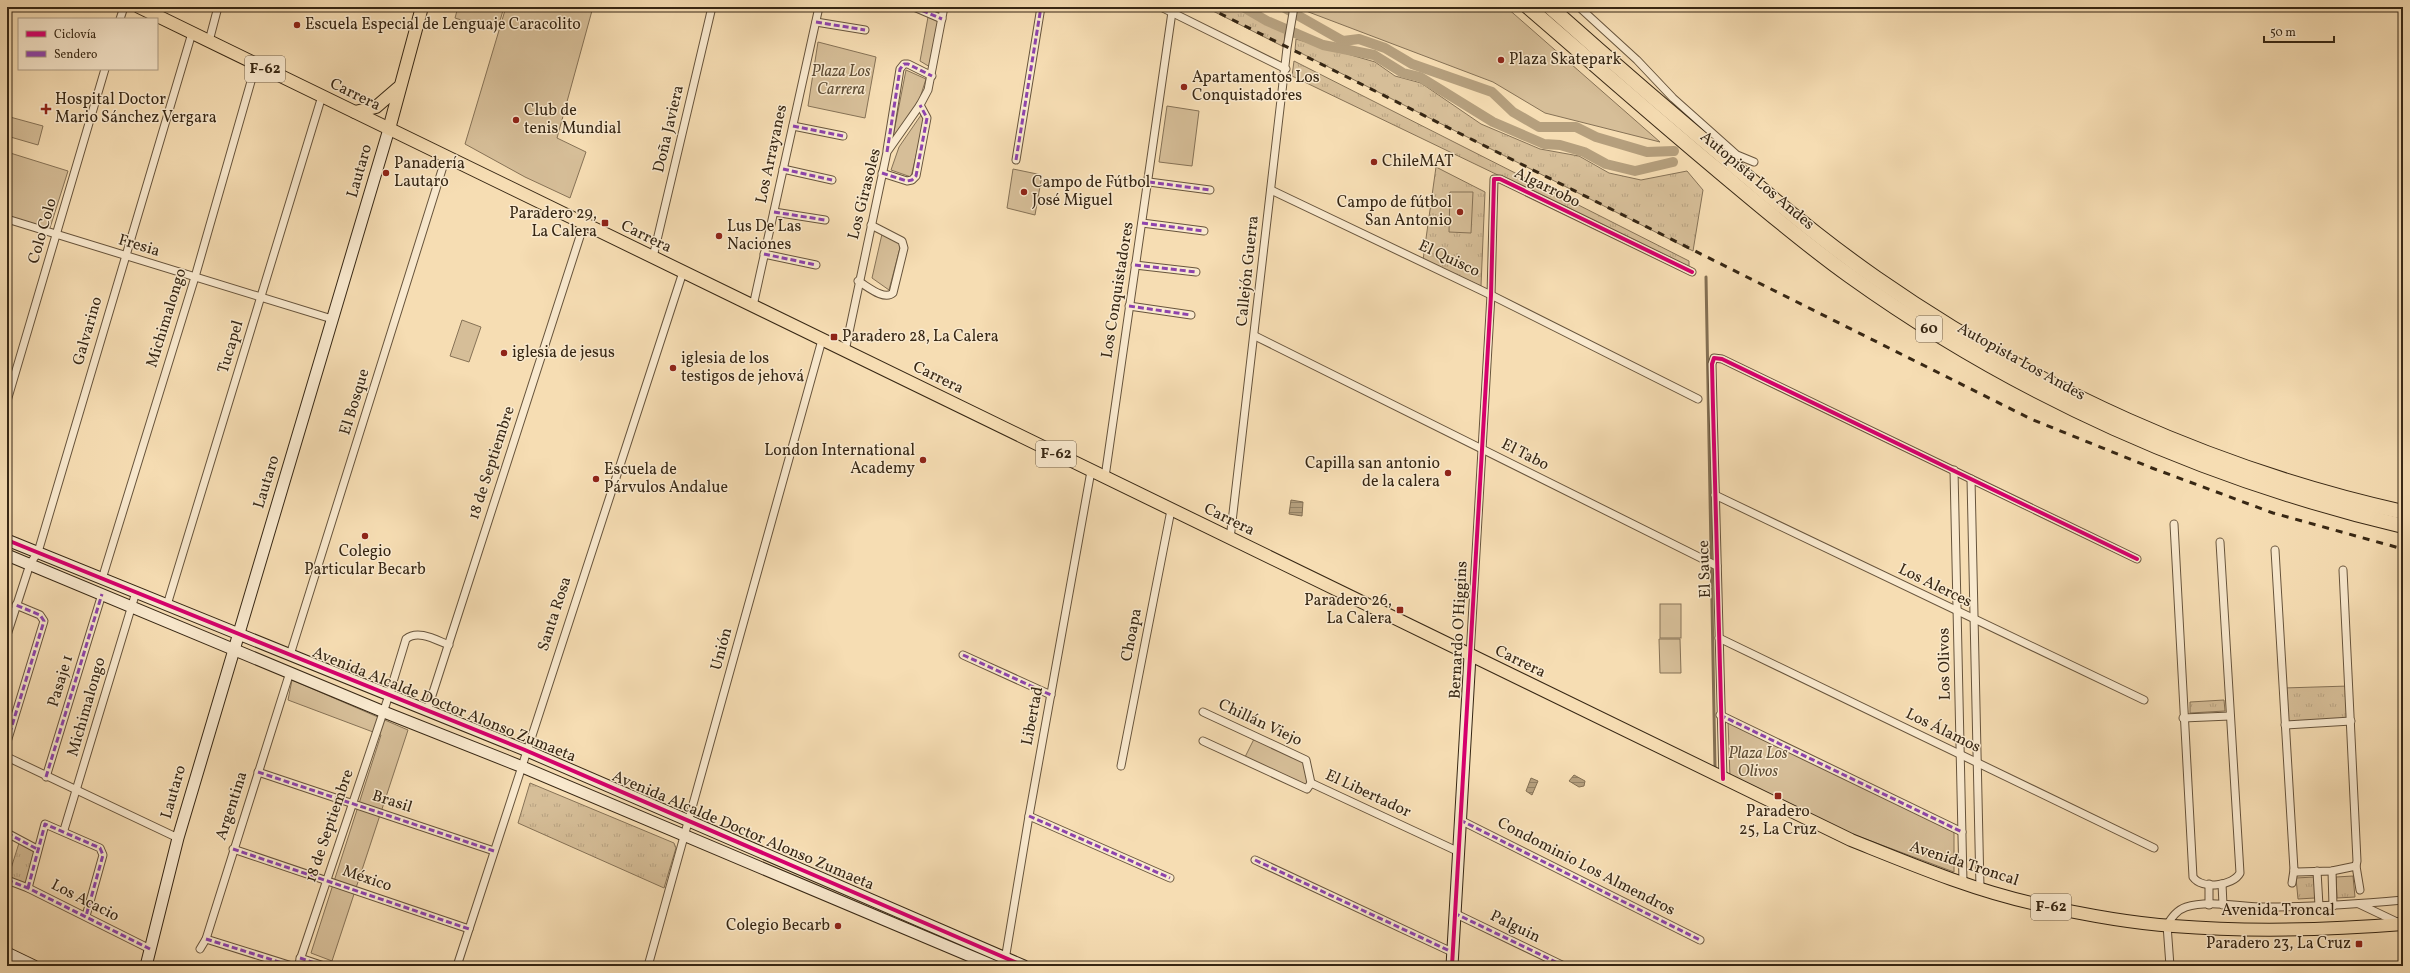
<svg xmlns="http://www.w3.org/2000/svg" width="2410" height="973" viewBox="0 0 2410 973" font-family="Vollkorn,serif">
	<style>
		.grass { fill: url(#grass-tufts); stroke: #867256 }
		.green { fill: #d6be98; stroke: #867256 }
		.water { fill: url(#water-rules); stroke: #836f53 }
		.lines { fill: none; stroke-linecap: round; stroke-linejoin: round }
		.stream { stroke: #836f53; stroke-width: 3 }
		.canal { stroke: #b59f7d; stroke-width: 10 }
		.street-casing { stroke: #67543c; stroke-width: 9 }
		.secondary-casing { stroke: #372714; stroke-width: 13 }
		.primary-casing { stroke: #372714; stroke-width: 14 }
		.highway-casing { stroke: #372714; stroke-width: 16 }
		.street { stroke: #f9e9ce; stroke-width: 7 }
		.secondary { stroke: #f9e9ce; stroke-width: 11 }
		.primary { stroke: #f6ddb3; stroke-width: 12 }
		.highway { stroke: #f6ddb3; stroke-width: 14 }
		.rail { stroke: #372714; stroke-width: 3; stroke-dasharray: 7 7; stroke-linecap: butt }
		.quiet { stroke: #8e44ad; stroke-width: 3; stroke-dasharray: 6 3; stroke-linecap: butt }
		.cycleway-casing { stroke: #f9e9ce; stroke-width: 6 }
		.cycleway { stroke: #d6006c; stroke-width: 4 }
		.poi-dot { fill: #8f2418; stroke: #f9e9ce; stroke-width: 1.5 }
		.labels { text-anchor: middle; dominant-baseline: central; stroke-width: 3; stroke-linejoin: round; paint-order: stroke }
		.shield { fill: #f9e9ce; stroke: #71614c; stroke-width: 1 }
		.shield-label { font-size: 15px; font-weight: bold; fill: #372714 }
		.poi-label { font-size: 16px; fill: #372714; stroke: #f9e9ce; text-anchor: start }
		.park-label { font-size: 16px; font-style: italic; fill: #5f4d35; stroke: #f9e9ce }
		.street-label { font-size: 16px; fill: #372714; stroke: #f9e9ce }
	</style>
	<defs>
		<pattern id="grass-tufts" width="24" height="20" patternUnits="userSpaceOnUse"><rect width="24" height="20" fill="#d6be98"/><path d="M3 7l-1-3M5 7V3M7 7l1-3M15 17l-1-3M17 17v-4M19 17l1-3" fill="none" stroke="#b8a382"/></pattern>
		<pattern id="water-rules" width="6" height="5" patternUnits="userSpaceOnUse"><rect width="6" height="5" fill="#b59f7d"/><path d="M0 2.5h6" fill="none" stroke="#948265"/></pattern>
	</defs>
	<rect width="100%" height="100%" fill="#f6ddb3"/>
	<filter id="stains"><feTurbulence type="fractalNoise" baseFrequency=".005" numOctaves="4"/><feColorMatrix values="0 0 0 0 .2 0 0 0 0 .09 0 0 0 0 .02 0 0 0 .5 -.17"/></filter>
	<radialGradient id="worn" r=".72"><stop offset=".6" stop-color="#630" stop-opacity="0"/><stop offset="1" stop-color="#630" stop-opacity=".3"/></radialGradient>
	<g class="grass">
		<polygon points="1205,7 1234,7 1285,33 1284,47"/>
		<polygon points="1296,39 1375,62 1395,76 1421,83 1481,124 1540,149 1579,156 1609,173 1641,180 1687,171 1703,190 1693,251 1295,50"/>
		<polygon points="1294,61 1689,261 1689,267 1292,76"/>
		<polygon points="1436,167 1485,192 1481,286 1423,260"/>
		<polygon points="2349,686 2351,721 2285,725 2283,688"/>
		<polygon points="2224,700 2225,711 2190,713 2190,702"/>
		<polygon points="530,783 674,843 676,848 664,888 518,823"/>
		<polygon points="19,843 34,852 27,885 8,878"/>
		<polygon points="2353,876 2355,897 2337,898 2336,877"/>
		<polygon points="2314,877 2315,898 2298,899 2296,878"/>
	</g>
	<g class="green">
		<polygon points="458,7 504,7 497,31 455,18"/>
		<polygon points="506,7 593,7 557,138 586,152 570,198 525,177 465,144"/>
		<polygon points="1506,7 1660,142 1545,113 1493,82 1298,8"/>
		<polygon points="928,17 938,21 930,67 920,61"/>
		<polygon points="818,42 876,57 865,118 808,106"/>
		<polygon points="906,70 926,79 918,104 893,137"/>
		<polygon points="1167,106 1199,111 1192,166 1159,162"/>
		<polygon points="921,115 925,117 911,177 891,170 899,147"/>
		<polygon points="10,117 43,126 38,145 7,136"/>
		<polygon points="7,152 68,171 49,231 7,217"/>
		<polygon points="1013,169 1042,175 1035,215 1007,208"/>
		<polygon points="1450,192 1473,192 1471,233 1449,232"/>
		<polygon points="882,234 901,244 889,290 872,278"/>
		<polygon points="462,320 481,327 469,362 450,356"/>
		<rect x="1660" y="604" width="21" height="34"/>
		<polygon points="1659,639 1680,639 1681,673 1660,673"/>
		<polygon points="292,680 408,730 332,961 311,953 381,735 288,700"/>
		<polygon points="1728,721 1954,832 1954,872 1844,831 1730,777"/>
		<polygon points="1254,739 1304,762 1309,780 1306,785 1245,757"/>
	</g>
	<g class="water">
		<polygon points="1291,500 1303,502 1302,516 1289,514"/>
		<polygon points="1574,775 1585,781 1584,786 1579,787 1569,781"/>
		<polygon points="1531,778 1538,781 1532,795 1526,791"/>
	</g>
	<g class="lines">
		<polyline class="stream" points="1706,277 1715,767"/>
		<g class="canal">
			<polyline points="1243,7 1267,21 1323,45 1374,55 1403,73 1420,77 1493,122 1544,144 1560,145 1584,152 1606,164 1635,171 1673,162"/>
			<polyline points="1283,7 1343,41 1359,39 1385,48 1412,64 1492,92 1513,112 1539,127 1576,127 1596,137 1647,152 1674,151"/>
		</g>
		<defs>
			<g id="street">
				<polyline points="914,7 942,19"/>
				<polyline points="1161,7 1286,69"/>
				<polyline points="1579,7 1637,60 1673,98 1737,155 1754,162"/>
				<polyline points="120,19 124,7"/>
				<polyline points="816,22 865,30"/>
				<polyline points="209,41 218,7"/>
				<polyline points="793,126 843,136"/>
				<polyline points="887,150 900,69 904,64 908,64 932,76"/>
				<polyline points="1016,160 1041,7"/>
				<polyline points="783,169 832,180"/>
				<polyline points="882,173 907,181 912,180 916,176 927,118 920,105"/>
				<polyline points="1149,182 1210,190"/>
				<polyline points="1271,190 1491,295 1698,399"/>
				<polyline points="774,212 825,220"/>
				<polyline points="7,219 332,319"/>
				<polyline points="1142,223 1204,231"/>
				<polyline points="764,254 816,265"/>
				<polyline points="653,257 712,7"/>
				<polyline points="1135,265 1196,272"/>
				<path d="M858 281C867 286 884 301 893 293L904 248 902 241 871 225"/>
				<polyline points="753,306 819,7"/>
				<polyline points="1129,306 1191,315"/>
				<polyline points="1255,336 1717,566"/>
				<polyline points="845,351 887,152 920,105 928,90 944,7"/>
				<polyline points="7,401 105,69"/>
				<polyline points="1954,470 1963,882"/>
				<polyline points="1105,477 1172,12"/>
				<polyline points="1971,479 1980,888"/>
				<polyline points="1715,495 2144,700"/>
				<path d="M2174 524 2193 877C2202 890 2233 886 2240 873L2220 542"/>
				<polyline points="1230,539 1287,48 1294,7"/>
				<polyline points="2275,550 2294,870 2292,883"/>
				<polyline points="2343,570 2357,861 2356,866 2360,890"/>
				<polyline points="102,579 195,277 256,64"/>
				<polyline points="2403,584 2403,614"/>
				<polyline points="167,605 322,96"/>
				<polyline points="7,635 30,564 38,552 192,33"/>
				<polyline points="1719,638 2154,848"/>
				<polyline points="290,655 446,157"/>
				<polyline points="963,655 1051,695"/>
				<polyline points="1470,656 1491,295 1494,179 1500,179 1692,272"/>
				<polyline points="427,711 584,224"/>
				<polyline points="1203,712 1306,760 1311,783"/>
				<polyline points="1720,715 1962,832"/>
				<polyline points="2183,718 2230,716"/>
				<polyline points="2285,725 2351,721"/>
				<polyline points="1203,741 1307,789 1311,783 1457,851"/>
				<polyline points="7,742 44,621 40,615 16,605"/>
				<polyline points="7,757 178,838"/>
				<polyline points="1121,766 1171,510"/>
				<polyline points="258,772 494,851"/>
				<polyline points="46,777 102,594"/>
				<polyline points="1723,779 1713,407 1712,364 1714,358 1722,359 2137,559"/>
				<polyline points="1029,816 1170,878"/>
				<polyline points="1460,820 1700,940"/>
				<polyline points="64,830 136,592"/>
				<polyline points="7,833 37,849"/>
				<polyline points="233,849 469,929"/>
				<polyline points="1255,860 1452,952"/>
				<polyline points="2294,870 2297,872 2332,871 2356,866"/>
				<polyline points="2317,871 2319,906"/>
				<polyline points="2332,871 2333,906"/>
				<polyline points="7,880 28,888 150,949"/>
				<polyline points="2222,884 2223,905"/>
				<polyline points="28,888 45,824 100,848 103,855 86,916"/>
				<polyline points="2359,904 2397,922"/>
				<polyline points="2209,905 2209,884"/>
				<polyline points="1454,913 1564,966"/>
				<polyline points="206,939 292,966"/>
				<polyline points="200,949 206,939 290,672"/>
				<polyline points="300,958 324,966"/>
				<path d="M298 966 389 695 406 639C418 629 436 640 449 645"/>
				<polyline points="457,966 683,272"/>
				<polyline points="648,966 822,340"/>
				<polyline points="1004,966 1029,816 1091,471"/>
				<path d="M2170 966 2167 925C2172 917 2177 910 2186 907 2209 899 2245 908 2269 907 2314 907 2358 904 2403 900"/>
			</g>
			<g id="secondary">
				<polyline points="7,540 525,750 1024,966"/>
				<polyline points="7,555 384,712 520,766 994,966"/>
				<polyline points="7,953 34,966"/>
				<polyline points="146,966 178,838 389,129"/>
				<polyline points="1452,966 1470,656"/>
			</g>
			<g id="primary">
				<path d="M139 7 1851 840C1911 864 1972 890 2036 904 2081 914 2128 923 2173 926 2248 932 2328 930 2403 924"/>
				<polyline points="355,112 376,107 398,88"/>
				<polyline points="389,129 422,7"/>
			</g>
			<g id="highway">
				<path d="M1528 7C1592 62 1655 118 1720 172 1763 208 1805 244 1850 276 2016 395 2204 479 2403 526"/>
				<path d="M1550 7C1614 64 1679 120 1745 175 1787 211 1830 246 1876 278 2034 388 2214 470 2403 512"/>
			</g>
		</defs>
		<use href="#street" class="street-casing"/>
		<use href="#secondary" class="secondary-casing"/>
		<use href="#primary" class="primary-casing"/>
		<use href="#highway" class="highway-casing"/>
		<use href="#street" class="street"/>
		<use href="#secondary" class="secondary"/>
		<use href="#primary" class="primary"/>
		<use href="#highway" class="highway"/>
		<polyline class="rail" points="1207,7 2031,419 2152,468 2273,513 2403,549"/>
		<g class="quiet">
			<polyline points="914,7 942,19"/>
			<polyline points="816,22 865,30"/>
			<polyline points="793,126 843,136"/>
			<polyline points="887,152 900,69 904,64 908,64 932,76"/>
			<polyline points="1016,160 1041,7"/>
			<polyline points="783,169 832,180"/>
			<polyline points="882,173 907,181 912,180 916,176 927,118 920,105"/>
			<polyline points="1149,182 1210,190"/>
			<polyline points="774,212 825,220"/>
			<polyline points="1142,223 1204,231"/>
			<polyline points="764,254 816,265"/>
			<polyline points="1135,265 1196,272"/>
			<polyline points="1129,306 1191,315"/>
			<polyline points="963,655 1051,695"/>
			<polyline points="1720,715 1962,832"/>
			<polyline points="7,742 44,621 40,615 16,605"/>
			<polyline points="258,772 494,851"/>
			<polyline points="46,777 102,594"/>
			<polyline points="1029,816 1170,878"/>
			<polyline points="1460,820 1700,940"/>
			<polyline points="7,833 37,849"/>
			<polyline points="233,849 469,929"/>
			<polyline points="1255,860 1452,952"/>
			<polyline points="7,880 28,888 150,949"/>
			<polyline points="28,888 45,824 100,848 103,855 86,916"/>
			<polyline points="1454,913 1564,966"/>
			<polyline points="206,939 292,966"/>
			<polyline points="300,958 324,966"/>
		</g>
		<defs>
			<g id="cycleway">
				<polyline points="7,540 525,750 1024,966"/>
				<polyline points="1723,779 1713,407 1712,364 1714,358 1722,359 2137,559"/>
				<polyline points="1452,966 1491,295 1494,179 1500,179 1692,272"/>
			</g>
		</defs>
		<use href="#cycleway" class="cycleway-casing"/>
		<use href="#cycleway" class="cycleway"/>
	</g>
	<g class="poi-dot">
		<circle cx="297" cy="25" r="4"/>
		<circle cx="1501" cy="60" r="4"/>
		<circle cx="1184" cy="87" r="4"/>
		<path d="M44 103h4v4h4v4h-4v4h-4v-4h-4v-4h4z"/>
		<circle cx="516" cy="120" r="4"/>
		<circle cx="1374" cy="162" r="4"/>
		<circle cx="386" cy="173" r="4"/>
		<circle cx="1024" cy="192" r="4"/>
		<circle cx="1460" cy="212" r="4"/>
		<rect x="601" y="219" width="8" height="8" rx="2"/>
		<circle cx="719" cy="236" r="4"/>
		<rect x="830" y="333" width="8" height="8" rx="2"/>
		<circle cx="504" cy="353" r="4"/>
		<circle cx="673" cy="368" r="4"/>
		<circle cx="923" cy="460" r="4"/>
		<circle cx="1448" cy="473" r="4"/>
		<circle cx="596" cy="479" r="4"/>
		<circle cx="365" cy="536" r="4"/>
		<rect x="1396" y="606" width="8" height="8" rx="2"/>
		<rect x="1774" y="792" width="8" height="8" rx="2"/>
		<circle cx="838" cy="926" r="4"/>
		<rect x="2355" y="940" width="8" height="8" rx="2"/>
	</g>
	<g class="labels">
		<g class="shield">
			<rect x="245" y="56" width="40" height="26" rx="3"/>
			<rect x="1916" y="316" width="26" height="26" rx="3"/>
			<rect x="1036" y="441" width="40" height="26" rx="3"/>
			<rect x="2031" y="894" width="40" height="26" rx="3"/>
		</g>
		<g class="shield-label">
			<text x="265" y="69">F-62</text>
			<text x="1929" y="329">60</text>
			<text x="1056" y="454">F-62</text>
			<text x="2051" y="907">F-62</text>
		</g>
		<g class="poi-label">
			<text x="305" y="25">Escuela Especial de Lenguaje Caracolito</text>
			<text x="1509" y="60">Plaza Skatepark</text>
			<text x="1192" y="78">Apartamentos Los<tspan x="1192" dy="18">Conquistadores</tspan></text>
			<text x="55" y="100">Hospital Doctor<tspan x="55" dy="18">Mario Sánchez Vergara</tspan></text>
			<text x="524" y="111">Club de<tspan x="524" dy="18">tenis Mundial</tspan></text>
			<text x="1382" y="162">ChileMAT</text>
			<text x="394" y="164">Panadería<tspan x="394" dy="18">Lautaro</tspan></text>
			<text x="1032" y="183">Campo de Fútbol<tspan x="1032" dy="18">José Miguel</tspan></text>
			<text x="1452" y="203" text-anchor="end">Campo de fútbol<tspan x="1452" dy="18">San Antonio</tspan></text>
			<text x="597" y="214" text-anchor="end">Paradero 29,<tspan x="597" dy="18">La Calera</tspan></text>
			<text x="727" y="227">Lus De Las<tspan x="727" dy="18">Naciones</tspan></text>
			<text x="842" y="337">Paradero 28, La Calera</text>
			<text x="512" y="353">iglesia de jesus</text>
			<text x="681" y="359">iglesia de los<tspan x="681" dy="18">testigos de jehová</tspan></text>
			<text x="915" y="451" text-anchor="end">London International<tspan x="915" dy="18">Academy</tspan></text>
			<text x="1440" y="464" text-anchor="end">Capilla san antonio<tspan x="1440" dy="18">de la calera</tspan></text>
			<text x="604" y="470">Escuela de<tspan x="604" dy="18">Párvulos Andalue</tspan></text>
			<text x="365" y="552" text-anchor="middle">Colegio<tspan x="365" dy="18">Particular Becarb</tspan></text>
			<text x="1392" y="601" text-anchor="end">Paradero 26,<tspan x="1392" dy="18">La Calera</tspan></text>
			<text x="1778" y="812" text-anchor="middle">Paradero<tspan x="1778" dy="18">25, La Cruz</tspan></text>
			<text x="830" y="926" text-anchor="end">Colegio Becarb</text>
			<text x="2351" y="944" text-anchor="end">Paradero 23, La Cruz</text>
		</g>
		<g class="park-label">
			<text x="841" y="72">Plaza Los<tspan x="841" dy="18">Carrera</tspan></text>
			<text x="1758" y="754">Plaza Los<tspan x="1758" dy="18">Olivos</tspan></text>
		</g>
		<g class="street-label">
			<text transform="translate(355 95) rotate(26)">Carrera</text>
			<text transform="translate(669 129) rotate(-77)">Doña Javiera</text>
			<text transform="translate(772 154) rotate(-78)">Los Arrayanes</text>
			<text transform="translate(360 171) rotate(-74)">Lautaro</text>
			<text transform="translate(1757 181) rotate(40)">Autopista Los Andes</text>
			<text transform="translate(1547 188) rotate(26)">Algarrobo</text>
			<text transform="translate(865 194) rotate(-76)">Los Girasoles</text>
			<text transform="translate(43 231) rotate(-74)">Colo Colo</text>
			<text transform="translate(646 237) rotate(26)">Carrera</text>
			<text transform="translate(139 246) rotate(17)">Fresia</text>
			<text transform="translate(1449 259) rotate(25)">El Quisco</text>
			<text transform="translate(1248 271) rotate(-84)">Callejón Guerra</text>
			<text transform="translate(1118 290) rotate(-81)">Los Conquistadores</text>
			<text transform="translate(167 318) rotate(-73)">Michimalongo</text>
			<text transform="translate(88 331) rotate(-74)">Galvarino</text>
			<text transform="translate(231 347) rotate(-73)">Tucapel</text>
			<text transform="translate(2021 362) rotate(29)">Autopista Los Andes</text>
			<text transform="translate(938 378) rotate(26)">Carrera</text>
			<text transform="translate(355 402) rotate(-73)">El Bosque</text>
			<text transform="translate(1525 455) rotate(27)">El Tabo</text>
			<text transform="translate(492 463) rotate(-72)">18 de Septiembre</text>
			<text transform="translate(267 482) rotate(-73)">Lautaro</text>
			<text transform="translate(1229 520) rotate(26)">Carrera</text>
			<text transform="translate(1705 569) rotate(-92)">El Sauce</text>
			<text transform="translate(1935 586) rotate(26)">Los Alerces</text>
			<text transform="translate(555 614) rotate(-72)">Santa Rosa</text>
			<text transform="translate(1459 630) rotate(-87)">Bernardo O'Higgins</text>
			<text transform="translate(1132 635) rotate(-79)">Choapa</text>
			<text transform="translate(722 649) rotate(-75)">Unión</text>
			<text transform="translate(1520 662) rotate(26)">Carrera</text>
			<text transform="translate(1945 664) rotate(-91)">Los Olivos</text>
			<text transform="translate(61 681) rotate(-73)">Pasaje 1</text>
			<text transform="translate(444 705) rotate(22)">Avenida Alcalde Doctor Alonso Zumaeta</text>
			<text transform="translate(87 707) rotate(-74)">Michimalongo</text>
			<text transform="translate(1033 716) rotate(-79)">Libertad</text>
			<text transform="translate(1260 723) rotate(25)">Chillán Viejo</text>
			<text transform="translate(1943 731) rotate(26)">Los Álamos</text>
			<text transform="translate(174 792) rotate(-74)">Lautaro</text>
			<text transform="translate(1368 794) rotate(25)">El Libertador</text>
			<text transform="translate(392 802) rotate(18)">Brasil</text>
			<text transform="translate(232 806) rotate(-72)">Argentina</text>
			<text transform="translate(330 826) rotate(-71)">18 de Septiembre</text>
			<text transform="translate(743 831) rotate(23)">Avenida Alcalde Doctor Alonso Zumaeta</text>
			<text transform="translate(1964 864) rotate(18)">Avenida Troncal</text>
			<text transform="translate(1586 867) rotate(27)">Condominio Los Almendros</text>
			<text transform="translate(367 879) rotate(19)">México</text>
			<text transform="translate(85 901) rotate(27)">Los Acacio</text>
			<text x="2278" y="911">Avenida Troncal</text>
			<text transform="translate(1515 927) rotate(26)">Palguin</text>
		</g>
	</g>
	<rect width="2410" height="973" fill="none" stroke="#f6ddb3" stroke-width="24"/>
	<rect x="8" y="8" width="2394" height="957" fill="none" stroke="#372714" stroke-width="2"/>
	<rect x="12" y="12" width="2386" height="949" fill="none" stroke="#372714"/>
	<rect x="18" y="18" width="140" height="52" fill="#f9e9ce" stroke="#ab9b84"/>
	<rect x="26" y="31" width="20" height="6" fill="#d6006c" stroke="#ab9b84"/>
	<text x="54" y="38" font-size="12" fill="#372714">Ciclovía</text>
	<rect x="26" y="51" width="20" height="6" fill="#8e44ad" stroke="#ab9b84"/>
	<text x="54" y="58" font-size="12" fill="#372714">Sendero</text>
	<path d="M2264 36v6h70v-6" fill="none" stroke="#372714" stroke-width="2"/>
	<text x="2270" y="36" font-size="12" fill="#372714" stroke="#f9e9ce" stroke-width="3" paint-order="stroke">50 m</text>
	<rect width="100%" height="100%" filter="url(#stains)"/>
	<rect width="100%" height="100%" fill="url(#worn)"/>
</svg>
